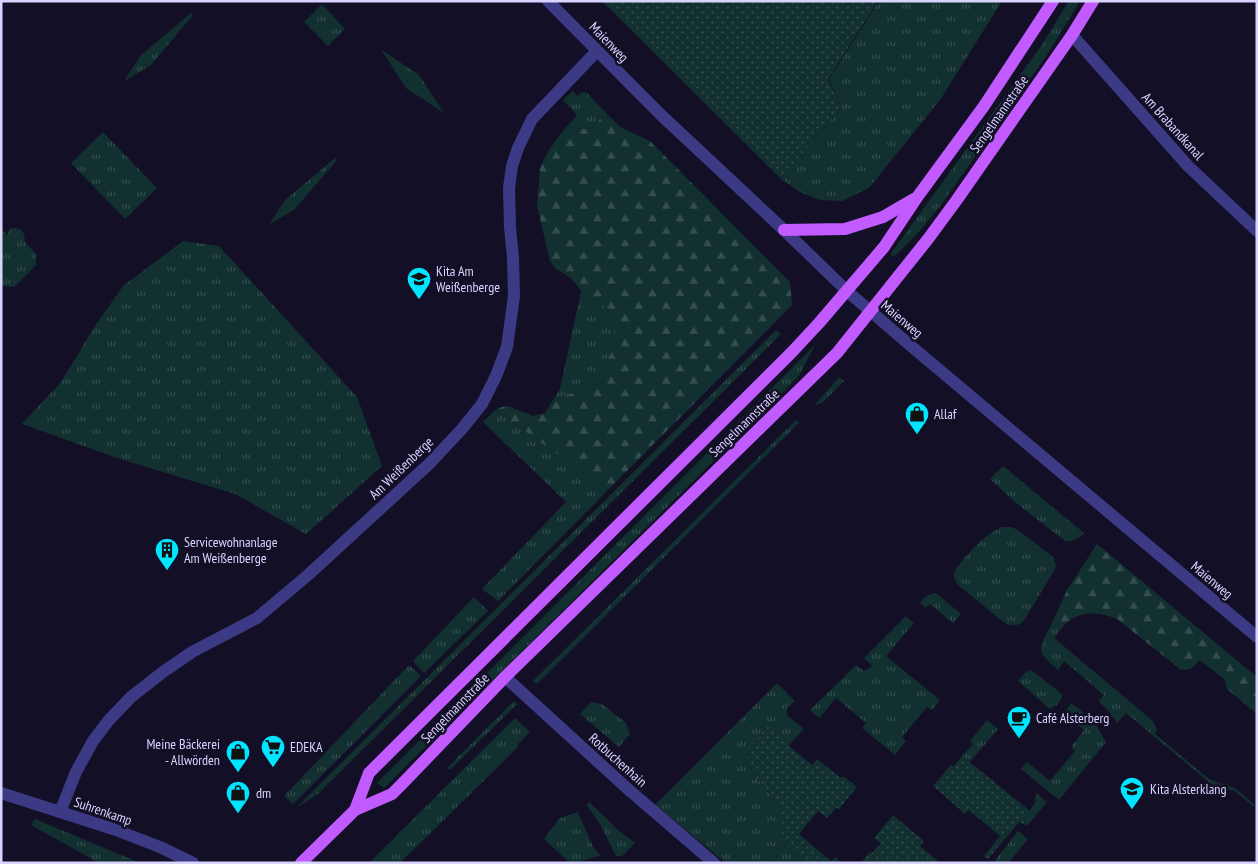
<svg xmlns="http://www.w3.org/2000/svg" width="1258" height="864" viewBox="0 0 1258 864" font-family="'PT Sans Narrow',sans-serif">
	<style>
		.grass { fill: url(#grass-tufts) }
		.forest { fill: url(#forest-firs) }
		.garden { fill: url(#garden-dots) }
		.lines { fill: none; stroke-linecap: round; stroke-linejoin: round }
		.minor { stroke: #3d3a85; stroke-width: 12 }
		.tertiary { stroke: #3d3a85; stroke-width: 12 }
		.primary { stroke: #c25bff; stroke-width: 12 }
		.labels { text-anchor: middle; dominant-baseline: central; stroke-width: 5; stroke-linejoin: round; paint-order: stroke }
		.street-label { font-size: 14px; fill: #d9d4ff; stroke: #130f26 }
		.poi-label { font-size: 14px; fill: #d9d4ff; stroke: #130f26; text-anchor: start }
	</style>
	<defs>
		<pattern id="grass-tufts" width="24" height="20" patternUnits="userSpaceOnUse" patternTransform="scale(1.25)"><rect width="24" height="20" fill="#12302f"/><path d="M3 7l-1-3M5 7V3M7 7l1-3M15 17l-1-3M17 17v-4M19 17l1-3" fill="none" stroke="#344d4e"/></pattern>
		<pattern id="forest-firs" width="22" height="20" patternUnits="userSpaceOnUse" patternTransform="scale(1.25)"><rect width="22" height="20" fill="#12302f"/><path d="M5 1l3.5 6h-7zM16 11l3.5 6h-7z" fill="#344d4e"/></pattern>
		<pattern id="garden-dots" width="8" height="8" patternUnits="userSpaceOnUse" patternTransform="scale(1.25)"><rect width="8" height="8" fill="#12302f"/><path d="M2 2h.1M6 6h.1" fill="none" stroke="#344d4e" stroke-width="1.8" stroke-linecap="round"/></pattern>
	</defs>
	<rect width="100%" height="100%" fill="#130f26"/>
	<g class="grass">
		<polygon points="879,1 1002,1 940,100 869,188 842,201 820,200 800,192 781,179 841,108 829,79"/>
		<polygon points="1069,1 1080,1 1047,55 941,205 918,233 896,255 893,256 891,255 892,252 1041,46"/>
		<polygon points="322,4 345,29 328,46 304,22"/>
		<polygon points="191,13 193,15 151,65 126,80 126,78 141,55"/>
		<polygon points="382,51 383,51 419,75 444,113 406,88"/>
		<polygon points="573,91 577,96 582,92 587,93 609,116 600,119 589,129 571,128 562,132 577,115 563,100"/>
		<polygon points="103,132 157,188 125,219 71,163"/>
		<polygon points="335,158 337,160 294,210 270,224 270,223 285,200"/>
		<polygon points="11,228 20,229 24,234 25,242 36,254 36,265 14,287 2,286 1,229 7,235"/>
		<polygon points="183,241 219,246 357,397 382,466 306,534 235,494 117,458 22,424 61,382 95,326 123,286"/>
		<polygon points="581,291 604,305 614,325 613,347 608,364 589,389 581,393 567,394 553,400 560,389"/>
		<polygon points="776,330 781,334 318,794 296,808"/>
		<polygon points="815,345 799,376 384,788 377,783"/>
		<polygon points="839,377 844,381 822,403 815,405"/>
		<polygon points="495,410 608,490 498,601 482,589 566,502 483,422"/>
		<polygon points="796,420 799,423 537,684 533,681"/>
		<path d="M1003 466 1084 533C1078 539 1073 542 1065 541L1015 502 990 479Z"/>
		<path d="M1002 527H1011L1018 530 1053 557 1056 565 1055 569 1023 622C1017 626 1013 626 1006 624L958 585C956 581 953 578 954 574 955 566 981 540 988 535 992 532 997 529 1002 527Z"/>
		<path d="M936 593 961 614 953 623 930 604 926 608 920 603C925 597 928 594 936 593Z"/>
		<polygon points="474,597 488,611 424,673 413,661"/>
		<polygon points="906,616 914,623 886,656 940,700 932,710 927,707 902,737 906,741 895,755 862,728 866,723 836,698 819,718 810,710 856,665 864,671 872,666 864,658"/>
		<path d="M1052 623 1060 630 1054 638 1153 721 1157 730 1155 734 1210 780 1235 788 1255 805 1254 807 1235 791 1215 787 1126 713 1117 723 1108 710 1100 703 1099 701 1104 695 1064 661 1058 670C1033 649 1040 649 1052 623Z"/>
		<polygon points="409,665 421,676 293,804 284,796"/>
		<polygon points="1031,670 1062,694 1062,698 1056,706 1054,705 1050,709 1018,681 1026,672"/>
		<polygon points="777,683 795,701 787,708 787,715 804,729 790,744 768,726 747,749 748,763 756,777 771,795 781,805 782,813 782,837 784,844 806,863 726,863 655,805"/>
		<polygon points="514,701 517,704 450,770 447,768"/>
		<polygon points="591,702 602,704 626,723 630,734 619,747 580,714"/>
		<polygon points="1071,703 1094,721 1106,742 1059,800 1021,769 1027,762 1050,781 1075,751 1071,747 1084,730 1064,713"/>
		<polygon points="515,718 530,732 518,744 519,746 400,863 369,863"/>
		<polygon points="987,720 998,729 970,762 962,756 973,744 970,741"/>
		<polygon points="1036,793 1047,802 1027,826 1024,824 1025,817 1035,803"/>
		<polygon points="589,802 618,830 635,843 622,856 616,856 601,826 587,805"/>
		<path d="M578 812 593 847 601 856C590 857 581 863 570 863L544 839 560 818Z"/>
		<polygon points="35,819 140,863 99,863 31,825"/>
		<polygon points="1018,831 1028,839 1008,863 993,863"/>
	</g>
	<g class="forest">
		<polygon points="609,116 620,127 650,141 790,282 792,305 608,490 495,410 502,407 508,406 533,416 545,413 553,400 567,394 581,393 589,389 608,364 613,347 614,325 604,305 581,291 570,277 556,269 550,261 537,206 540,168 547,153 562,132 571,128 589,129 600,119"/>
		<path d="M1097 544 1257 677V714L1227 689 1225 680 1200 660C1193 667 1192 671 1180 669L1117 619C1102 613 1083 610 1069 621 1065 623 1063 627 1060 630L1052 623 1067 590Z"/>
	</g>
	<g class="garden">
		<polygon points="602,1 878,1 828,79 841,108 781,179"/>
		<polygon points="768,726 790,744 789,746 812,765 817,759 841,778 843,776 857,787 839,809 836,808 827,818 818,811 799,834 831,861 835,857 842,863 806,863 784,844 782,837 782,813 781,805 771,795 756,777 748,763 747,749"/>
		<polygon points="962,756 1030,811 1025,817 1024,824 1019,822 988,859 984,856 1000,836 969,810 965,814 933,786 951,765 953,767"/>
		<polygon points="893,815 924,841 920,846 940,863 861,863 870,852 872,853 881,843 874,838"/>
	</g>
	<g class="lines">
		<g class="minor">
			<polyline points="1072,35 1188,166 1257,231"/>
			<polyline points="505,677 629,790 714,863"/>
			<polyline points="1,793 113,829 160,847 193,863"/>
			<polyline points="60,812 76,772 93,741 109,720 131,697 163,672 192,652 257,618 308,575 429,464 461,430 482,404 496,376 507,347 514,296 513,258 510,227 509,188 512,166 518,148 532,119 597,51"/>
		</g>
		<polyline class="tertiary" points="548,1 660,114 784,230 847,291 911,346 1257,637"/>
		<g class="primary">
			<polyline points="784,230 845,229 883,217 914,199"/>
			<polyline points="355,810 369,773 792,352 819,323 884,247 918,196 984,106 1053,1"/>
			<polyline points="301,863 355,810 392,794 401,785 505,677 837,353 928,239 956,201 1072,35 1093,1"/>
		</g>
	</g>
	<defs>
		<symbol id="school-pin" viewBox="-11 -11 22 30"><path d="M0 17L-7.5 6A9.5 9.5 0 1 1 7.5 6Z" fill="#00e5ff" stroke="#130f26"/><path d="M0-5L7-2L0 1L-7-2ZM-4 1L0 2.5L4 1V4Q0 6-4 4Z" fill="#111"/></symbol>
		<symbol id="shop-pin" viewBox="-11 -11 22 30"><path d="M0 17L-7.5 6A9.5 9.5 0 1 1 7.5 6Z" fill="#00e5ff" stroke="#130f26"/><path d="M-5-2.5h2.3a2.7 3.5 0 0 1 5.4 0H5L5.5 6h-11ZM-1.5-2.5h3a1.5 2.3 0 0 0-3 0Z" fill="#111"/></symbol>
		<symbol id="building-pin" viewBox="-11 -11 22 30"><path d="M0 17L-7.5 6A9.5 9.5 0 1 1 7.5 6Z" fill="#00e5ff" stroke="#130f26"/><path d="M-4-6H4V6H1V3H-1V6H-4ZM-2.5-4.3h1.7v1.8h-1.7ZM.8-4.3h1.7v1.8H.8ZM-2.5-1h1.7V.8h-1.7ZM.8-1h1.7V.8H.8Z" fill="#111"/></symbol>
		<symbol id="cafe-pin" viewBox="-11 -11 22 30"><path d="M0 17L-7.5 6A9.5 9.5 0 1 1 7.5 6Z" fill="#00e5ff" stroke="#130f26"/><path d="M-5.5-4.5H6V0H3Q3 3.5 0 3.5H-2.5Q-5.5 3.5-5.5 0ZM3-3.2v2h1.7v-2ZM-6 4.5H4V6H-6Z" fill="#111"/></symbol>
		<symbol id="supermarket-pin" viewBox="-11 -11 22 30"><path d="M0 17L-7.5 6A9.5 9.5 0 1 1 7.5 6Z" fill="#00e5ff" stroke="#130f26"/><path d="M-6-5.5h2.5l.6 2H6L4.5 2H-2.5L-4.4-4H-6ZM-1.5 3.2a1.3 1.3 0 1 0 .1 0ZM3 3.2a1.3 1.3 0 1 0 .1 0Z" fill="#111"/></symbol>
	</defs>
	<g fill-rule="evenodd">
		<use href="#school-pin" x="405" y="265" width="28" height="38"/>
		<use href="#shop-pin" x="903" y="400" width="28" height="38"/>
		<use href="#building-pin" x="153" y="536" width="28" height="38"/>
		<use href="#cafe-pin" x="1005" y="704" width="28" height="38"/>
		<use href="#supermarket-pin" x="259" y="733" width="28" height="38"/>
		<use href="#shop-pin" x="224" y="738" width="28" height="38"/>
		<use href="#school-pin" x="1118" y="775" width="28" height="38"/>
		<use href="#shop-pin" x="224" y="779" width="28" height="38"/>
	</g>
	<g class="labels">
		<g class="street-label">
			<text transform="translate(609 42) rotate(46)">Maienweg</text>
			<text transform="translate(999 114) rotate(-55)">Sengelmannstraße</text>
			<text transform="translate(1173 126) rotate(48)">Am Brabandkanal</text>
			<text transform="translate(902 319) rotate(40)">Maienweg</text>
			<text transform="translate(744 423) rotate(-44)">Sengelmannstraße</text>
			<text transform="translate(401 468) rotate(-44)">Am Weißenberge</text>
			<text transform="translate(1212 580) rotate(40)">Maienweg</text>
			<text transform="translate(455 708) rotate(-46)">Sengelmannstraße</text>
			<text transform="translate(618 760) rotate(42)">Rotbuchenhain</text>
			<text transform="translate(103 811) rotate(19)">Suhrenkamp</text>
		</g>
		<g class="poi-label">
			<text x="436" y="271">Kita Am<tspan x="436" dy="16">Weißenberge</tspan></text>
			<text x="934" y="414">Allaf</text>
			<text x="184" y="542">Servicewohnanlage<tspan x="184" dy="16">Am Weißenberge</tspan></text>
			<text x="1036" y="718">Café Alsterberg</text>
			<text x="220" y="744" text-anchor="end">Meine Bäckerei<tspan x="220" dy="16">- Allwörden</tspan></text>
			<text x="290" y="747">EDEKA</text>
			<text x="1150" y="789">Kita Alsterklang</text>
			<text x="256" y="793">dm</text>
		</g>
	</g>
	<rect width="1258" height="864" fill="none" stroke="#d9d4ff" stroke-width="5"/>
</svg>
